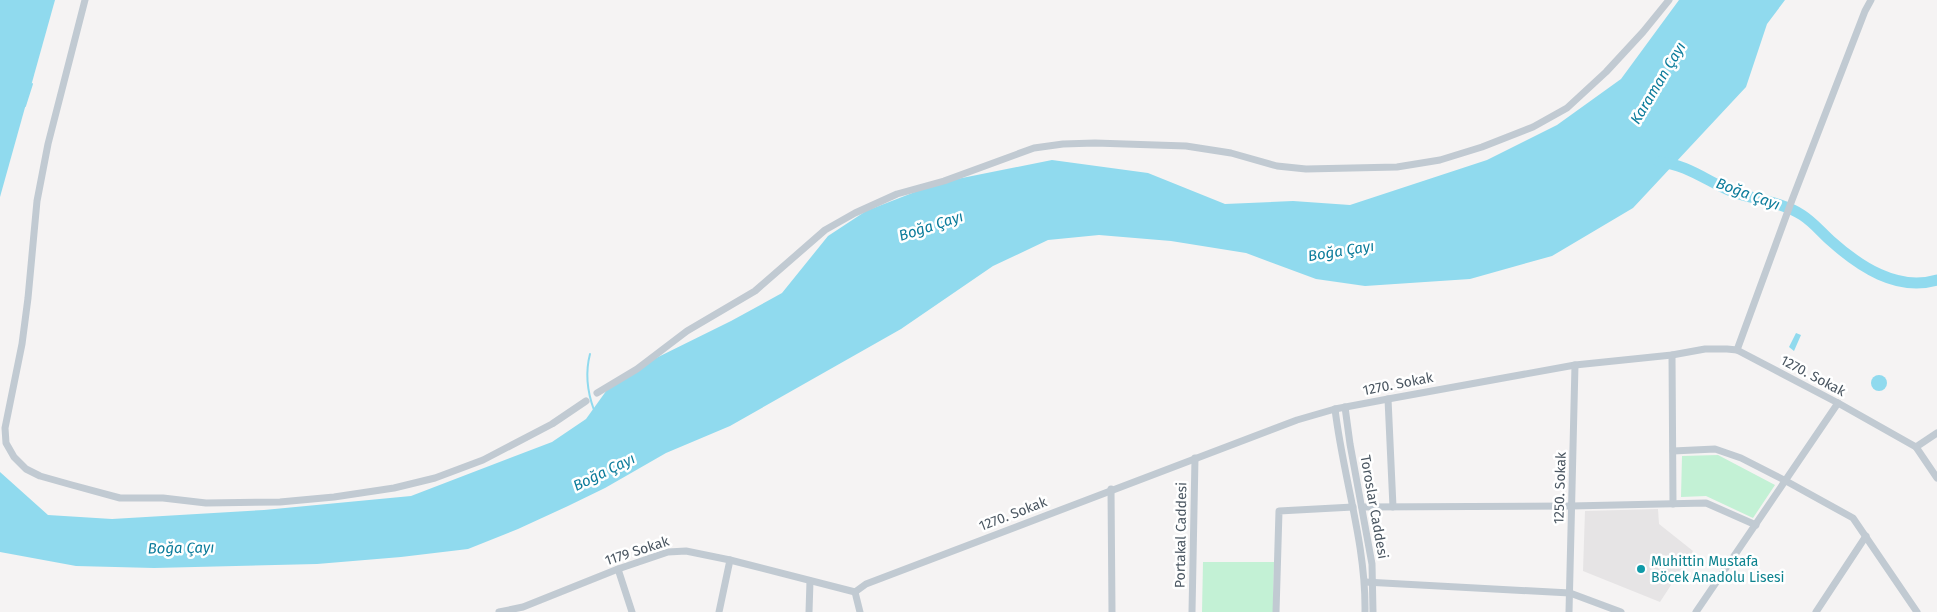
<svg xmlns="http://www.w3.org/2000/svg" width="1937" height="612" viewBox="0 0 1937 612" font-family="'Fira Sans',sans-serif">
	<style>
		.education { fill: #e6e4e5 }
		.green { fill: #c3f1d5 }
		.water { fill: #90daee }
		.lines { fill: none; stroke-linecap: round; stroke-linejoin: round }
		.stream { stroke: #90daee; stroke-width: 2 }
		.river { stroke: #90daee; stroke-width: 11 }
		.minor { stroke: #c1cad2; stroke-width: 7 }
		.culture-dot { fill: #0f9aa8; stroke: #fff; stroke-width: 2 }
		.labels { text-anchor: middle; dominant-baseline: central; stroke-width: 5; stroke-linejoin: round; paint-order: stroke }
		.street-label { font-size: 14px; fill: #4a5661; stroke: #fff }
		.culture-label { font-size: 14px; fill: #0d838f; stroke: #fff; text-anchor: start }
		.water-label { font-size: 15px; font-style: italic; fill: #0c7c9b; stroke: #fff }
	</style>
	<rect width="100%" height="100%" fill="#f5f3f3"/>
	<polygon class="education" points="1658,509 1659,524 1693,551 1660,602 1583,571 1585,511"/>
	<g class="green">
		<polygon points="1718,455 1775,485 1753,518 1706,496 1681,497 1682,456"/>
		<polygon points="1203,562 1274,562 1273,612 1202,612"/>
	</g>
	<g class="water">
		<polygon points="0,0 55,0 0,197"/>
		<polygon points="1679,0 1785,0 1767,24 1746,87 1633,208 1552,256 1470,279 1365,286 1316,279 1246,253 1171,241 1099,235 1048,240 993,266 901,329 730,426 666,453 605,488 568,506 518,529 468,549 401,557 317,564 154,568 76,566 0,552 0,472 48,515 112,519 264,510 411,496 552,442 586,419 609,387 650,361 731,321 782,293 828,236 866,211 920,190 952,180 1052,160 1148,173 1225,204 1293,201 1350,205 1487,160 1557,125 1621,79"/>
		<polygon points="1796,333 1801,335 1794,351 1789,347"/>
		<circle cx="1879" cy="383" r="8"/>
	</g>
	<g class="lines">
		<g class="stream">
			<polyline points="25,106 32,84"/>
			<path d="M590 354C585 373 587 391 594 410"/>
		</g>
		<path class="river" d="M1659 162C1687 164 1708 182 1733 192 1756 200 1782 202 1802 215 1813 222 1821 232 1831 241 1859 266 1897 292 1937 280"/>
		<g class="minor">
			<polyline points="85,0 48,144 37,201 28,298 22,344 5,428 6,443 14,457 26,469 40,476 72,485 120,498 163,498 206,503 280,502 334,497 394,488 435,478 483,460 552,424 586,401"/>
			<polyline points="1737,350 1792,200 1865,11 1871,0"/>
			<polyline points="1672,355 1673,504"/>
			<polyline points="597,393 637,369 687,331 755,291 825,230 855,213 897,194 944,181 1034,148 1063,144 1095,143 1186,146 1231,153 1277,166 1306,169 1397,167 1440,160 1482,147 1533,127 1567,108 1606,72 1643,32 1669,0"/>
			<polyline points="1388,399 1393,507"/>
			<polyline points="1345,407 1350,444 1372,564 1373,612"/>
			<path d="M1335 409C1343 477 1366 543 1365 612"/>
			<polyline points="1916,447 1937,433"/>
			<polyline points="1673,451 1715,449 1741,458 1786,481 1853,518 1917,612"/>
			<polyline points="1111,489 1112,612"/>
			<polyline points="1362,507 1571,506 1706,503 1756,525"/>
			<polyline points="618,569 632,612"/>
			<polyline points="1365,582 1570,593 1621,612"/>
			<polyline points="855,592 866,584 1297,420 1335,409 1388,399 1575,365 1672,355 1705,349 1727,349 1737,350 1838,403 1916,447 1937,478"/>
			<polyline points="855,592 860,612"/>
			<polyline points="499,612 523,607 618,569 668,552 686,551 730,560 855,592"/>
			<polyline points="719,612 730,560"/>
			<polyline points="809,612 810,581"/>
			<polyline points="1192,612 1195,458"/>
			<polyline points="1276,612 1279,511 1353,507"/>
			<polyline points="1569,612 1575,365"/>
			<polyline points="1696,612 1838,403"/>
			<polyline points="1816,612 1866,536"/>
		</g>
	</g>
	<circle class="culture-dot" cx="1641" cy="569" r="5"/>
	<g class="labels">
		<g class="street-label">
			<text transform="translate(1813 376) rotate(28)">1270. Sokak</text>
			<text transform="translate(1398 384) rotate(-11)">1270. Sokak</text>
			<text transform="translate(1560 488) rotate(-88)">1250. Sokak</text>
			<text transform="translate(1374 507) rotate(80)">Toroslar Caddesi</text>
			<text transform="translate(1013 514) rotate(-21)">1270. Sokak</text>
			<text transform="translate(1181 535) rotate(-89)">Portakal Caddesi</text>
			<text transform="translate(637 551) rotate(-18)">1179 Sokak</text>
		</g>
		<g class="culture-label">
			<text x="1651" y="561">Muhittin Mustafa<tspan x="1651" dy="16">Böcek Anadolu Lisesi</tspan></text>
		</g>
		<g class="water-label">
			<text transform="translate(1658 83) rotate(-59)">Karaman Çayı</text>
			<text transform="translate(1748 194) rotate(20)">Boğa Çayı</text>
			<text transform="translate(931 226) rotate(-18)">Boğa Çayı</text>
			<text transform="translate(1341 251) rotate(-9)">Boğa Çayı</text>
			<text transform="translate(604 472) rotate(-26)">Boğa Çayı</text>
			<text transform="translate(181 548) rotate(-1)">Boğa Çayı</text>
		</g>
	</g>
</svg>
